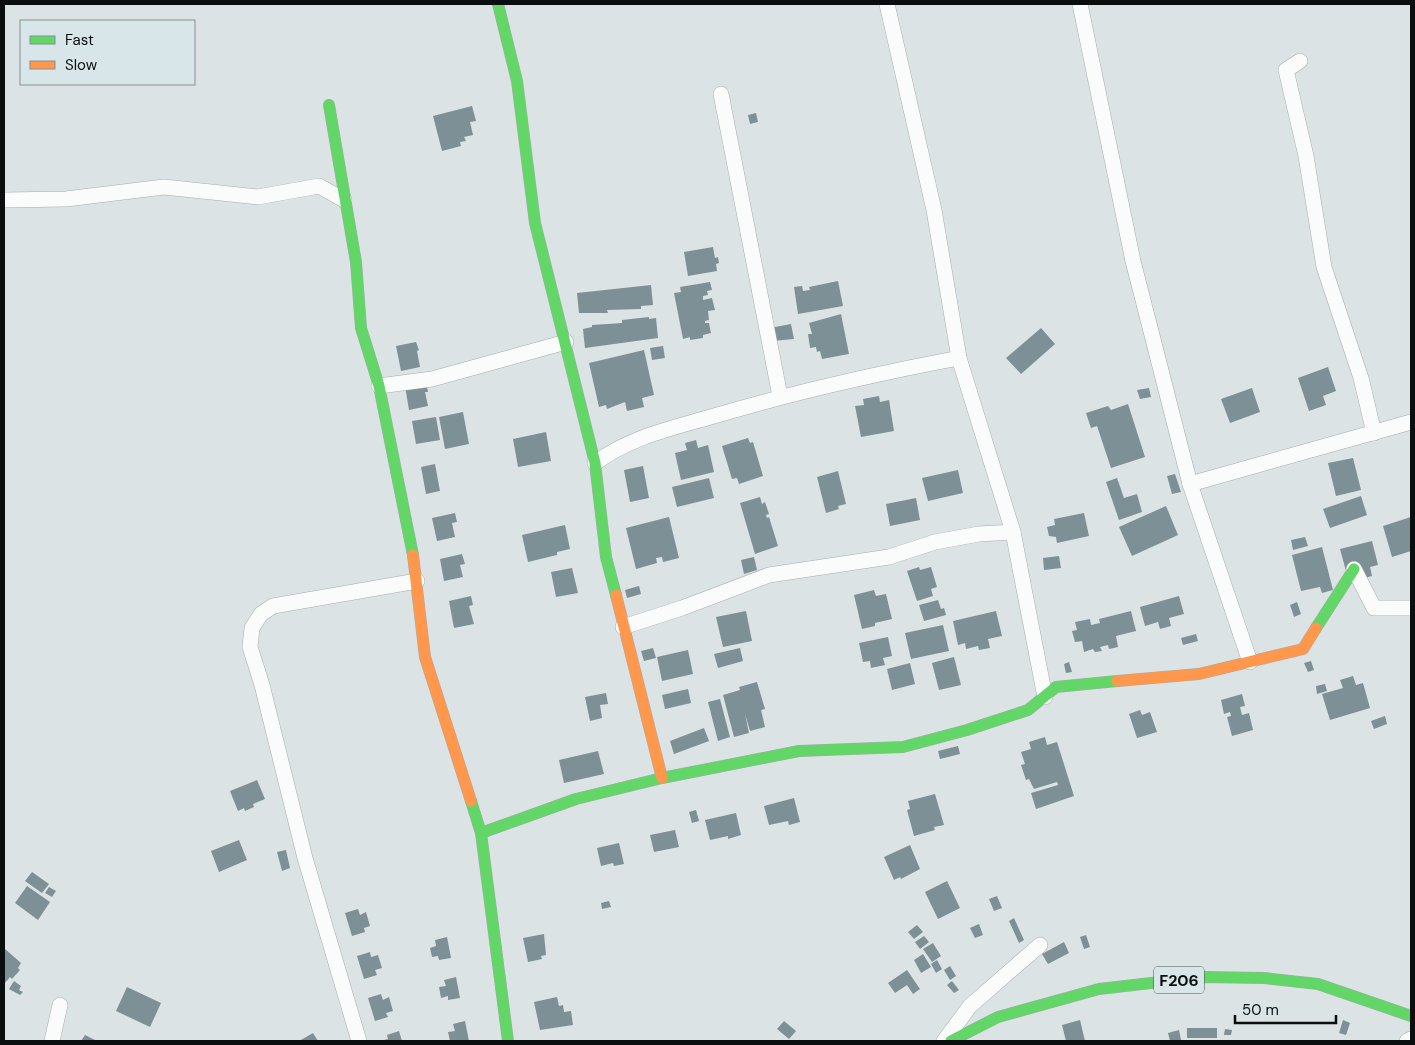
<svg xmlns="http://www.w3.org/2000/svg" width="1415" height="1045" viewBox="0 0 1415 1045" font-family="'DM Sans',sans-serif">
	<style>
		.building { fill: #7d9095 }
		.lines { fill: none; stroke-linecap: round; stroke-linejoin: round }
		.street-casing { stroke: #a7acae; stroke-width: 16 }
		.fast-casing { stroke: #a7acae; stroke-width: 12 }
		.slow-casing { stroke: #a7acae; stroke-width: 12 }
		.street { stroke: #fafbfb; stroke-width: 15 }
		.fast { stroke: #63d668; stroke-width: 11 }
		.slow { stroke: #ff974d; stroke-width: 11 }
		.labels { text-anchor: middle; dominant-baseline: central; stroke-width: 5; stroke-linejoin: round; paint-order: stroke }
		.shield { fill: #d8e5e9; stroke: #484e50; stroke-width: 1 }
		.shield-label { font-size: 16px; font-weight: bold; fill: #0a0e0f }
	</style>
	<rect width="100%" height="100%" fill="#dce3e5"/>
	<g class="building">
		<polygon points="472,106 476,121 470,122 473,135 464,137 466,141 460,142 461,146 442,151 433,116"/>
		<polygon points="756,113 758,122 750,124 748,115"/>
		<polygon points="713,247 715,258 718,257 719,263 716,264 717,271 688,276 684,252"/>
		<polygon points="838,281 843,306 798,314 794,287 802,286 803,291 810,290 809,287"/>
		<polygon points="710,282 712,290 707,291 708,295 703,296 703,300 712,298 715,310 708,311 709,320 705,321 705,323 709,323 711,333 703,335 703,338 690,340 690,337 683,339 674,293 681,292 680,287"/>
		<polygon points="651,285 653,305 641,306 641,309 607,310 608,313 579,313 577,293"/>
		<polygon points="841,314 849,354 822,359 820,351 817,352 816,347 810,348 808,334 812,334 809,323"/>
		<polygon points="649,317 649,319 656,318 658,338 585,348 583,329 592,327 592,325 622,323 622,320"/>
		<polygon points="791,324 794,339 772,341 770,328"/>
		<polygon points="1041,328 1055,344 1021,374 1006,358"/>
		<polygon points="416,342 419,350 417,351 420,367 401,371 396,346"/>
		<polygon points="663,346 665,358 652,360 650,348"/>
		<polygon points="644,350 654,395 642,398 644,407 627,411 625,402 607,409 606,405 599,407 589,363"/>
		<polygon points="1328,367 1336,391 1323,396 1326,405 1309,411 1298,378"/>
		<polygon points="426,382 428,392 425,392 428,406 409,410 405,386"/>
		<polygon points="1149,388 1151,397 1140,399 1137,390"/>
		<polygon points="1252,388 1260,412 1230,423 1221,399"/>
		<polygon points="879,396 880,402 889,400 894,431 861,437 855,406 864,405 863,399"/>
		<polygon points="1128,404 1145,457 1111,468 1097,426 1091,428 1086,413 1108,406 1111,410"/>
		<polygon points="463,412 469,444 445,449 439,417"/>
		<polygon points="436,417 440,440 416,444 412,421"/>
		<polygon points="546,432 551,461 518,467 513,439"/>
		<polygon points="748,438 750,443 753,442 763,476 739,484 737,478 732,479 722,446"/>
		<polygon points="696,440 698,448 708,445 714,472 681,480 675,453 687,450 685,443"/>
		<polygon points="1353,458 1361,490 1336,496 1328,463"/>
		<polygon points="435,464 440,491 426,494 421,467"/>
		<polygon points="643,466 649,498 630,502 624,470"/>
		<polygon points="958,470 963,493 928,501 922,478"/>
		<polygon points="838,471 846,504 838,506 839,509 826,513 817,477"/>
		<polygon points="1175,474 1181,492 1172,494 1167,476"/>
		<polygon points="709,478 714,498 677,507 672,487"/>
		<polygon points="1117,478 1124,498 1137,494 1142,512 1119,520 1106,482"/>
		<polygon points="1361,496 1367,515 1330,528 1323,509"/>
		<polygon points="760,497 762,504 765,502 769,514 766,515 767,518 769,517 778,546 755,554 740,503"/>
		<polygon points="916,498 920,520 890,526 886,504"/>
		<polygon points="1166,506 1178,535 1132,556 1119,527"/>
		<polygon points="455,513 457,522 452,523 455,537 437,541 432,518"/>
		<polygon points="1084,513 1089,536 1057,543 1056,537 1049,536 1047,527 1055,525 1054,519"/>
		<polygon points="669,517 679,558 663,562 662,557 656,558 657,563 636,569 626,528"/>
		<polygon points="1411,517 1411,551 1392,557 1383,526"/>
		<polygon points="565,525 570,549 557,552 557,555 528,562 522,535"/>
		<polygon points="1305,537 1308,546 1293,550 1291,540"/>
		<polygon points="1372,541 1378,565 1370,567 1372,576 1349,582 1340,549"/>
		<polygon points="1322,547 1333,590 1322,593 1320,587 1301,591 1292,555"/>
		<polygon points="462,554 465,564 460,565 463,577 444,581 440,559"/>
		<polygon points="1059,556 1061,568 1044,570 1043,558"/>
		<polygon points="754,557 757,570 744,574 741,560"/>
		<polygon points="919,567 920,570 931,567 937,587 931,589 933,596 917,601 907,571"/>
		<polygon points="572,568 578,593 556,597 551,572"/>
		<polygon points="639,586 641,594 627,598 625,590"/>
		<polygon points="874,590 876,596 886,594 892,619 875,623 875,626 862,629 854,595"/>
		<polygon points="471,596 473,605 469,606 474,624 454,628 449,601"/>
		<polygon points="1179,596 1184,614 1169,618 1171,626 1160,629 1158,622 1145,626 1140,607"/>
		<polygon points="938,600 941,609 944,608 946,615 924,621 919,605"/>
		<polygon points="1297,602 1301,614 1294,617 1290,605"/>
		<polygon points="746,611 752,641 723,647 716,617"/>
		<polygon points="996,611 1002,636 988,639 990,648 979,650 978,646 966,649 965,643 958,645 953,621"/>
		<polygon points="1131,611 1136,631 1116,636 1118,647 1109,649 1108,645 1100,647 1102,651 1095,652 1093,649 1084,652 1082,641 1075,642 1072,631 1077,630 1075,622 1090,619 1091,625 1100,623 1099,619"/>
		<polygon points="943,625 949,651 911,659 905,633"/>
		<polygon points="1196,634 1198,641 1183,645 1181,638"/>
		<polygon points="888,637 892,656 883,658 885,665 871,668 870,661 863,662 859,643"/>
		<polygon points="653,648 656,658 644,661 641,651"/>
		<polygon points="740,648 743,661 718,668 714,654"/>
		<polygon points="688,650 693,674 662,681 657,657"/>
		<polygon points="954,657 961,685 939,690 932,663"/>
		<polygon points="1311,661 1314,670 1308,672 1304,663"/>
		<polygon points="1069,662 1072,672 1066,673 1064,664"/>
		<polygon points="910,663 915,684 892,690 887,669"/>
		<polygon points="1353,676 1356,685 1363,683 1370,708 1330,720 1322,694 1343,688 1340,680"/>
		<polygon points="757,682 765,709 761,710 765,727 750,731 745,714 749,733 734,737 723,695 740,690 739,687"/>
		<polygon points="1325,684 1327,691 1317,694 1316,686"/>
		<polygon points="688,689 691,703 665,709 662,695"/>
		<polygon points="606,693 608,704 600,705 602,718 590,721 585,697"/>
		<polygon points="1242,694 1245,706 1240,707 1242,715 1249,713 1253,730 1232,736 1227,717 1231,716 1230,712 1224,714 1221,700"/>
		<polygon points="720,699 730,737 718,741 708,702"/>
		<polygon points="1140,710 1142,715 1150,712 1157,732 1137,738 1129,714"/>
		<polygon points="1385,716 1387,724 1374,729 1371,721"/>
		<polygon points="704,728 709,741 674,754 670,741"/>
		<polygon points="1045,737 1047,745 1057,742 1074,796 1036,809 1031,793 1058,785 1057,782 1034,789 1029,779 1026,780 1021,765 1025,764 1021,752 1031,749 1029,742"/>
		<polygon points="958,746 960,754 940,759 938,751"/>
		<polygon points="598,751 604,774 564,783 559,760"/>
		<polygon points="257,780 265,799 253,804 254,807 245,811 244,808 238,811 230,791"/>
		<polygon points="935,794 944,825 934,827 935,830 914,836 907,810 910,809 908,801"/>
		<polygon points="794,798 800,822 789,825 788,821 769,825 764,806"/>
		<polygon points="696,810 699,821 692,823 689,812"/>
		<polygon points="736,813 741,835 728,839 728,836 710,840 705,820"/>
		<polygon points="675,830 679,847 654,852 650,835"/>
		<polygon points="239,840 247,860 219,872 211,851"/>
		<polygon points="619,843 624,864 614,866 613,863 601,866 597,848"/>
		<polygon points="910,845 920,869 901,879 900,877 894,880 884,857"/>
		<polygon points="286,850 290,868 282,871 277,852"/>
		<polygon points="32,872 49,884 42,893 25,881"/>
		<polygon points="947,881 960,908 938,919 925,892"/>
		<polygon points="27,886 50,902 38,920 15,903"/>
		<polygon points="49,887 56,891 52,897 45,893"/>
		<polygon points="997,896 1002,908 994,911 989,899"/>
		<polygon points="609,901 611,907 602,909 601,903"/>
		<polygon points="358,909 360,915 366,912 370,926 364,928 365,932 352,936 345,913"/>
		<polygon points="1014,918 1024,940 1019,943 1009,921"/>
		<polygon points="979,924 983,935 975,938 970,928"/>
		<polygon points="917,925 923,932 914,939 908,932"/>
		<polygon points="544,934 546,955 541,956 542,959 528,962 523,938"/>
		<polygon points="1086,935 1090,947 1084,949 1080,937"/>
		<polygon points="924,936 929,942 920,949 915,942"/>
		<polygon points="447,937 451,958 439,960 438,956 432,957 430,948 436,946 435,940"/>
		<polygon points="1064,942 1069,953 1048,964 1042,954"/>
		<polygon points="933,943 941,956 932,962 923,949"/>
		<polygon points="5,949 21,963 18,968 20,970 12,979 10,977 5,983"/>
		<polygon points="370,952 371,957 378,955 382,968 375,970 377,975 364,979 357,956"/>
		<polygon points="923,954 931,967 921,973 914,960"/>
		<polygon points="937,960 942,969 936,973 931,964"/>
		<polygon points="950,966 956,976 950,980 944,970"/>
		<polygon points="907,970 920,989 913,994 907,985 895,993 888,983"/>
		<polygon points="456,977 460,998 448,1000 448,996 441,998 439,987 446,986 444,980"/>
		<polygon points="14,981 21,986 19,990 23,992 20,995 9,989"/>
		<polygon points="952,981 959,990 954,993 947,985"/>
		<polygon points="127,987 161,1003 150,1027 116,1011"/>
		<polygon points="381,994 383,1000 389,997 393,1011 386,1013 388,1017 375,1021 368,998"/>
		<polygon points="557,997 559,1006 563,1005 564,1012 571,1011 573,1025 540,1030 534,1002"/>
		<polygon points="1080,1020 1085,1041 1066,1041 1062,1025"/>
		<polygon points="1343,1020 1350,1023 1346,1035 1339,1033"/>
		<polygon points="465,1021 469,1041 450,1041 448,1032 455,1031 453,1024"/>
		<polygon points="784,1021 796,1031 789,1039 777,1029"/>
		<rect x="1187" y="1028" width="30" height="10"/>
		<polygon points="1225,1029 1232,1030 1231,1035 1224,1035"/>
		<polygon points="1179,1030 1181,1040 1170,1041 1168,1033"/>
		<polygon points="399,1031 402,1041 380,1041 388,1039 387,1035"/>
		<polygon points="313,1033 318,1041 299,1041"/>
		<polygon points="85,1035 97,1041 81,1041"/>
	</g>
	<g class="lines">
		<defs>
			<g id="street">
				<polyline points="887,4 934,210 959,358 1013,532 1045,697"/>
				<polyline points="1080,4 1133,261 1190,484 1250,662"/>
				<polyline points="1300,61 1286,70 1306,156 1324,267 1361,378 1374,433"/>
				<polyline points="721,94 780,396"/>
				<polyline points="4,200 66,199 164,187 258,197 319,186 344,200"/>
				<polyline points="379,386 432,379 566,342"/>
				<path d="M595 463C629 438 668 429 707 418 791 393 874 374 959 358"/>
				<polyline points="1190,484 1411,422"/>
				<polyline points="1354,569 1374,608 1411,608"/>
				<polyline points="623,627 682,608 769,575 889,557 935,542 979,534 1013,532"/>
				<polyline points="52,1041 60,1005"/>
				<polyline points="359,1041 305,858 262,685 250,647 252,628 261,614 273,606 417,581"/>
				<polyline points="944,1041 970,1006 1040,945"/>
				<polyline points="1407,1041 1411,1039"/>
			</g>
			<g id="fast">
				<polyline points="498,4 517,81 535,223 595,463 606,557 616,595"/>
				<polyline points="329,105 356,262 361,328 379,386 413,555"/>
				<polyline points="1316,628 1354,569"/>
				<polyline points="471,801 481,833 508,1041"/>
				<polyline points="481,833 576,799 662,778 799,751 903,747 967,730 1028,710 1056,687 1117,681"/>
				<polyline points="951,1041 998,1017 1099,989 1203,977 1264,978 1318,984 1411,1016"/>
			</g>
			<g id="slow">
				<polyline points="413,555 425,657 471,801"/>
				<polyline points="616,595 662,778"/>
				<polyline points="1117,681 1199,674 1303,649 1316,628"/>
			</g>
		</defs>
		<use href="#street" class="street-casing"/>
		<use href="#fast" class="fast-casing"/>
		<use href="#slow" class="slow-casing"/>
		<use href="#street" class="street"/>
		<use href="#fast" class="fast"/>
		<use href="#slow" class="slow"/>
	</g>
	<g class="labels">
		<rect class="shield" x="1154" y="966.5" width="50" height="27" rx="4"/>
		<g class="shield-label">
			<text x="1179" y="980">F206</text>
		</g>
	</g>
	<rect width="1415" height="1045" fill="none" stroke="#0a0e0f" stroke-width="10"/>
	<rect x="20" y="20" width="175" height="65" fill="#d8e5e9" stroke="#868f92"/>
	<rect x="30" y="36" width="25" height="8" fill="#63d668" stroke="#868f92"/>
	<text x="65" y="45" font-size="15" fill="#0a0e0f">Fast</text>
	<rect x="30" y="61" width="25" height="8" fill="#ff974d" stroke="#868f92"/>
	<text x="65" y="70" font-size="15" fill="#0a0e0f">Slow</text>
	<path d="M1235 1015v8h101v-8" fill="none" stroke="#0a0e0f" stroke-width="2.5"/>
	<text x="1242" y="1015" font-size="15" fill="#0a0e0f" stroke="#d8e5e9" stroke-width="4" paint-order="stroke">50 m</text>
</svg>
